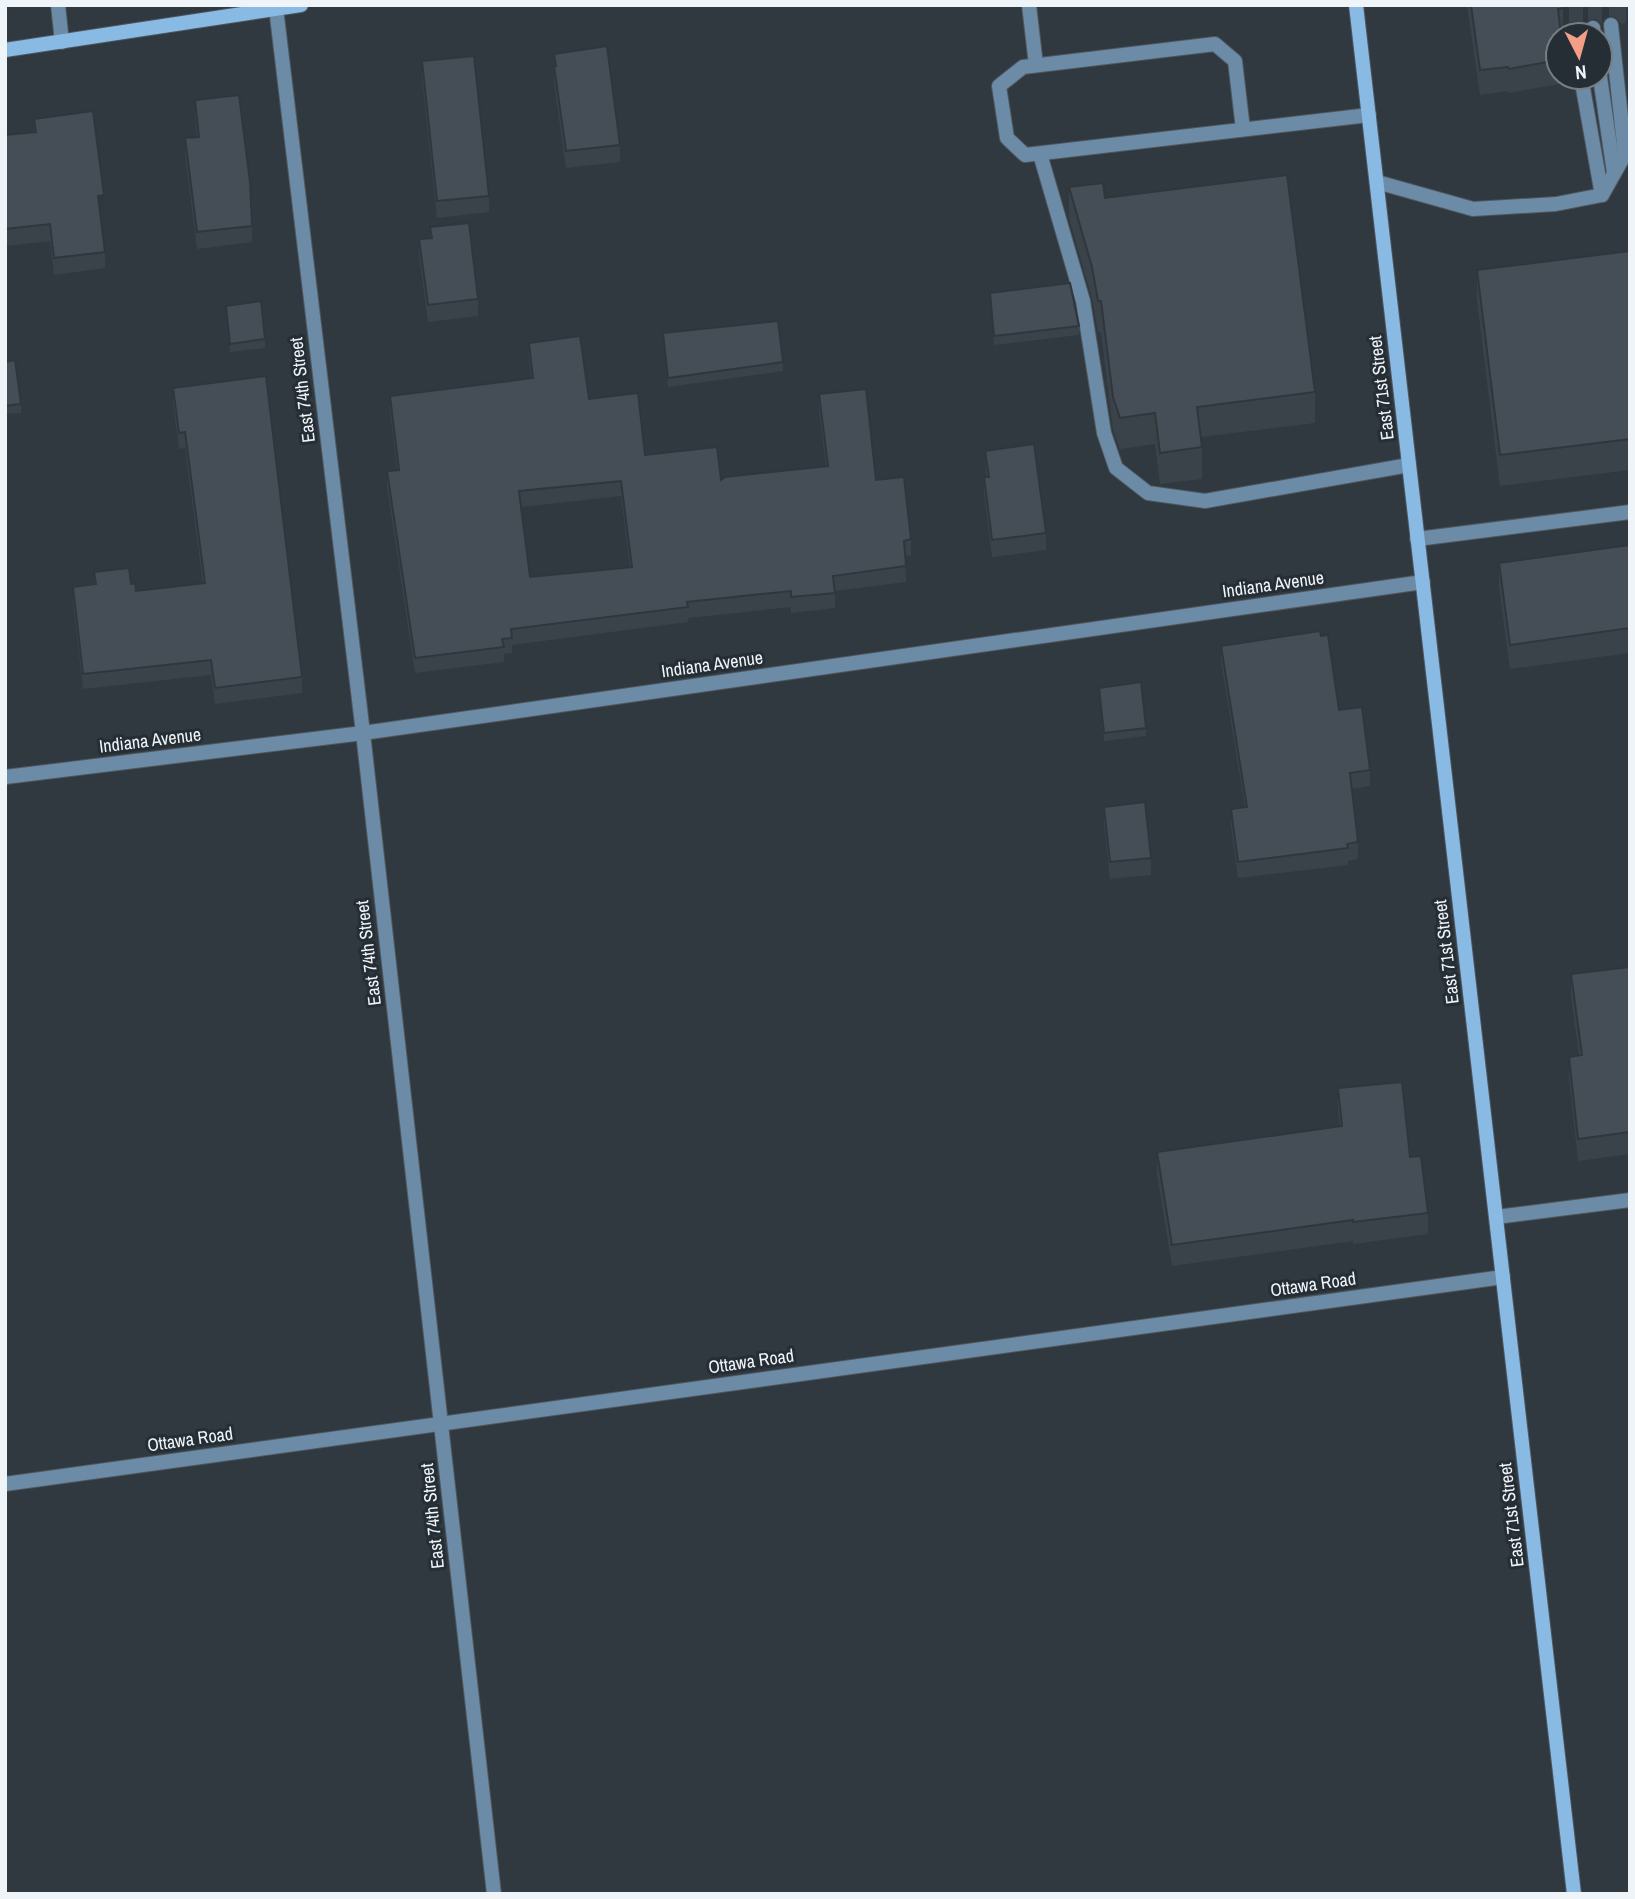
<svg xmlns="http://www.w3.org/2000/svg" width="1635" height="1899" viewBox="0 0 1635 1899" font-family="'Archivo Narrow',sans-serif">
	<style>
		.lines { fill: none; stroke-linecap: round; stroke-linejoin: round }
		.lane-casing { stroke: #4f565e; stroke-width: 16 }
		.street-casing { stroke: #4f565e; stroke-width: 16 }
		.secondary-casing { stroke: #4f565e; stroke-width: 16 }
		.lane { stroke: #6c8ba6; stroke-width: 14 }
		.street { stroke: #6c8ba6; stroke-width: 14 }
		.secondary { stroke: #88bae4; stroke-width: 14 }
		.wall { fill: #3b434a; fill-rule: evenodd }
		.shaded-wall { fill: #30373c }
		.building { fill: #454e56; stroke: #30373c; stroke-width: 2; fill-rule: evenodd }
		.labels { text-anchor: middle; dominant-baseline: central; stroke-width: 6; stroke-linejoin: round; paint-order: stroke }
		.street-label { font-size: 18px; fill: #eff4f9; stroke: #262e35 }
	</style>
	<rect width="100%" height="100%" fill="#303840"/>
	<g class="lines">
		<defs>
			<g id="lane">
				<polyline points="1029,5 1036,65"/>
				<polyline points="1611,25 1625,154"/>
				<polyline points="1593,28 1594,35"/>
				<polyline points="1573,31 1573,35"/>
				<polyline points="1581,77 1602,195"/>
				<polyline points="1600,77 1614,173"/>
				<polyline points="1243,129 1235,61 1215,44 1023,67 999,86 1007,138 1025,155 1369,115"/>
				<polyline points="1040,154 1083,301 1104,433 1116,468 1148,493 1205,501 1409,465"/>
				<polyline points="1377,182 1473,209 1556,204 1602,195 1625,154 1630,152"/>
			</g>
			<g id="street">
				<polyline points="58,5 62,42"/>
				<polyline points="276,8 363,733 494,1894"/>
				<polyline points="1417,539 1630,512"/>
				<polyline points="5,777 363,733 1423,582"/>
				<polyline points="1496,1217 1630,1200"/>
				<polyline points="5,1484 1503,1277"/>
			</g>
			<g id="secondary">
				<polyline points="1356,5 1574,1894"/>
				<polyline points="5,50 301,5"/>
			</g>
		</defs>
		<use href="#lane" class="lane-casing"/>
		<use href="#street" class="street-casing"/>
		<use href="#secondary" class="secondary-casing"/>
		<use href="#lane" class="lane"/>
		<use href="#street" class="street"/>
		<use href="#secondary" class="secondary"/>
	</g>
	<g class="wall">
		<polygon points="1467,5 1626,5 1626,23 1621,24 1615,17 1609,16 1605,18 1602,24 1596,19 1588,20 1583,29 1577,22 1569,22 1563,32 1558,35 1558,77 1565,77 1565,83 1509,93 1508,91 1480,95"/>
		<polygon points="554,54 620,145 620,162 566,168 554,83"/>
		<polygon points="422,61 489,196 489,212 437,218 422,78"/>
		<polygon points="195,100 252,226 252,242 197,249 185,155 185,138 197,137 195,117"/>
		<polygon points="34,119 104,211 100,212 105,252 105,268 54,275 50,241 5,246 5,135 34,132"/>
		<polygon points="1069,187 1105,198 1315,392 1315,423 1201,437 1202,447 1202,479 1160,484 1155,444 1120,449 1113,429 1101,332 1098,332 1092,298 1069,218"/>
		<polygon points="430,227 478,299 478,316 428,322 419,256 419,239 430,238"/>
		<polygon points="1630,251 1630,470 1500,486 1477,301 1477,270"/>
		<polygon points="990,293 1079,326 1079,335 994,345"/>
		<polygon points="226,306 265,339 265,348 230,352"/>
		<polygon points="663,333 783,362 783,371 668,387"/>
		<path d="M529 343 589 399 645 455 721 480 826 466 819 410V394L876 480 911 539V555L905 556 906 582 835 591V608L791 613V607L688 618V622L512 645V653L504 654V662L415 673 387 487V471L397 470 390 411V396L531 378 529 358ZM621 496 630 567 530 577 521 507Z"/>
		<polygon points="5,362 21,404 21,413 5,414"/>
		<polygon points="173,388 302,677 302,693 215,704 211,675 83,689 73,603 73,587 94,585 94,572 131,584 136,591 203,584 185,448 179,449 173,403"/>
		<polygon points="985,451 1046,533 1046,550 992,557 984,494 984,477 986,477"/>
		<polygon points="1630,545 1630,653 1510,669 1499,587 1499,563"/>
		<polygon points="1221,646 1339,710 1370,770 1370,786 1352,789 1358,842 1358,859 1348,861 1348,865 1238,878 1231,826 1231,809 1245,807 1221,662"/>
		<polygon points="1099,688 1146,728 1146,736 1104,741"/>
		<polygon points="1104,807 1151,858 1151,875 1110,879 1104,823"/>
		<polygon points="1630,967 1630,1154 1578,1161 1569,1078 1569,1057 1579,1055 1571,996 1571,974"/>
		<polygon points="1338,1088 1410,1157 1428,1213 1428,1234 1353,1244 1353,1241 1172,1266 1157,1174 1157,1152 1340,1126 1338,1110"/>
	</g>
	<g class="shaded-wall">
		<polygon points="1565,5 1569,5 1569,22 1563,32 1563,8"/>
		<polygon points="1583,5 1588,5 1588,20 1583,29"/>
		<polygon points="1602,5 1609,5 1609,16 1605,18 1602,24"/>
		<polygon points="104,195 104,211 98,213 98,196"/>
	</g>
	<g class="building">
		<polygon points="1471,5 1565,5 1563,8 1558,9 1561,35 1558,35 1558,60 1509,69 1508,67 1480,70"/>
		<polygon points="607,46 620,145 566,151 554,66 556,66 554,54"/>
		<polygon points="474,56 489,196 437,201 422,61"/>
		<polygon points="239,95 250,182 252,226 197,232 185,138 199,137 195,100"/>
		<polygon points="93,111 104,195 98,196 105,252 54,258 50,224 5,229 5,135 36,132 34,119"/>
		<polygon points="1287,175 1315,392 1197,407 1202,447 1160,453 1155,413 1120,418 1113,397 1101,301 1098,301 1092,267 1069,187 1103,183 1105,198"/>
		<polygon points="469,223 478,299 428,305 419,239 432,238 430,227"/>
		<polygon points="1630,251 1630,439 1500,455 1477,270"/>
		<polygon points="1070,283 1079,326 994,336 990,293"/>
		<polygon points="261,301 265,339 230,344 226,306"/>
		<polygon points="778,321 783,362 668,378 663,333"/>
		<path d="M580 336 589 399 638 393 645 455 717 447 721 480 725 477 828 466 819 394 866 389 876 480 904 477 911 539 904 541 906 566 833 576 835 593 791 597V591L687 602 688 607 511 629 512 638 502 639 504 647 415 658 387 471 399 470 390 396 533 378 529 343ZM621 481 632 567 530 577 519 491Z"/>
		<polygon points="15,360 21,404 5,406 5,362"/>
		<polygon points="266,376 302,677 215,688 211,660 83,674 73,587 96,584 94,572 129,568 131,584 135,583 136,591 205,583 185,432 179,433 173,388"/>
		<polygon points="1034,444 1046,533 992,540 984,477 989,477 985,451"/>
		<polygon points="1630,545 1630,628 1510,645 1499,563"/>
		<polygon points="1320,631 1321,636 1328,635 1339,710 1362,707 1370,770 1350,773 1358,842 1347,844 1348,848 1238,862 1231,809 1247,807 1221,646"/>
		<polygon points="1141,682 1146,728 1104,733 1099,688"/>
		<polygon points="1145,802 1151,858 1110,862 1104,807"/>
		<polygon points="1630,967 1630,1132 1578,1139 1569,1057 1582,1055 1571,974"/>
		<polygon points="1402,1082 1410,1157 1421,1156 1428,1213 1353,1222 1353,1220 1172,1245 1157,1152 1342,1126 1338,1088"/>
	</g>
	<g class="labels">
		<g class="street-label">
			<text transform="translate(1381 388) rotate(-97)">East 71st Street</text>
			<text transform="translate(302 390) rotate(-97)">East 74th Street</text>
			<text transform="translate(1273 584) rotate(-8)">Indiana Avenue</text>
			<text transform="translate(712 664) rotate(-8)">Indiana Avenue</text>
			<text transform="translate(150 740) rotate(-7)">Indiana Avenue</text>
			<text transform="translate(1446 952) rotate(-97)">East 71st Street</text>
			<text transform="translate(368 953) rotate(-97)">East 74th Street</text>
			<text transform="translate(1313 1284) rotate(-8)">Ottawa Road</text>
			<text transform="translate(751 1361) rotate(-8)">Ottawa Road</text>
			<text transform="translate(190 1439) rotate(-8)">Ottawa Road</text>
			<text transform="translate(1511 1515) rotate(-97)">East 71st Street</text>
			<text transform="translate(432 1516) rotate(-96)">East 74th Street</text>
		</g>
	</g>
	<rect width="1635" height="1899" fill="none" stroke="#eff4f9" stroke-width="14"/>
	<g transform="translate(1579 56) rotate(174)"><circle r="33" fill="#262e35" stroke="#767d83" stroke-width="2"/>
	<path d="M0-5L12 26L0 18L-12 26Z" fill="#f49e88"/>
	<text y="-10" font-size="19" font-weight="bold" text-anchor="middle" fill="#eff4f9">N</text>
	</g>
</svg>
